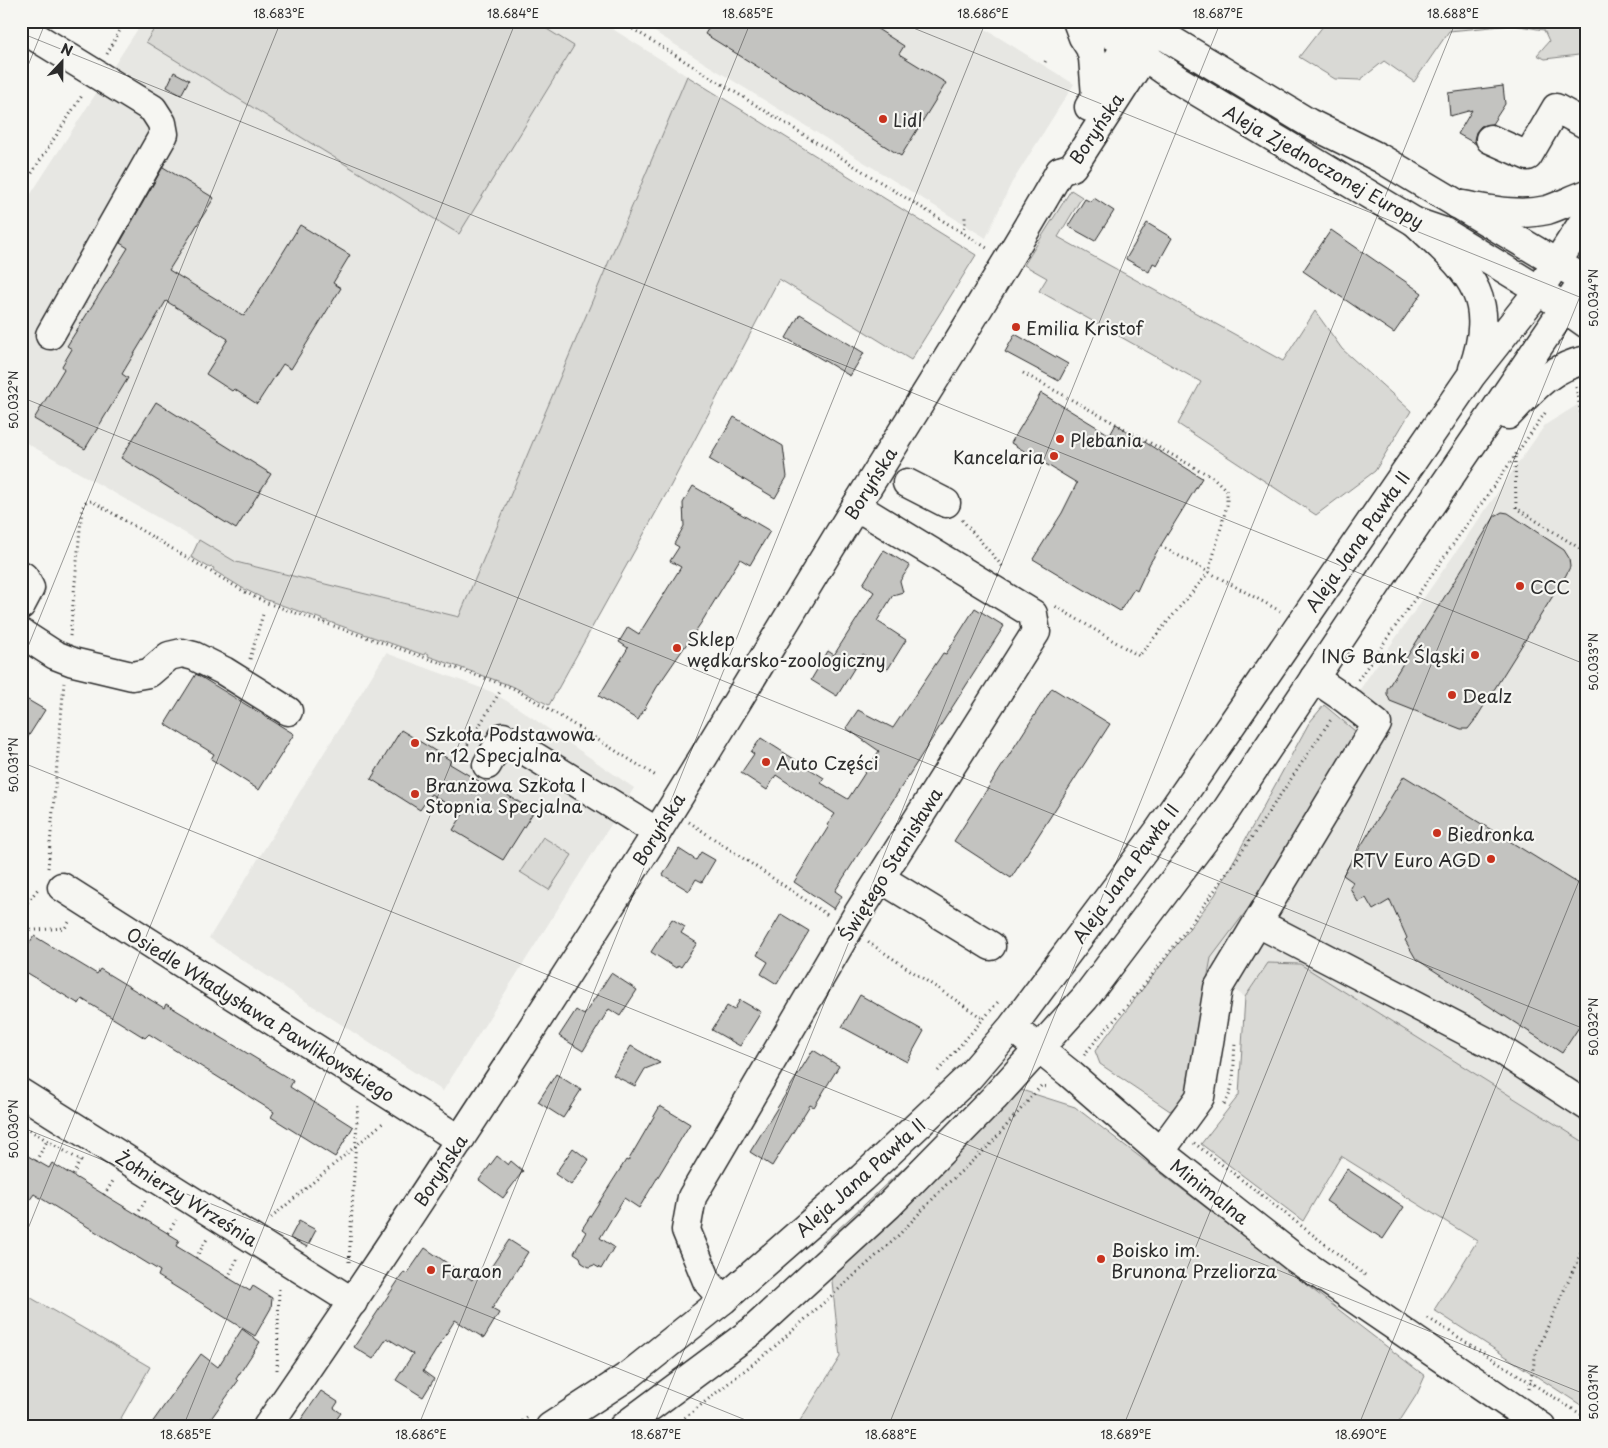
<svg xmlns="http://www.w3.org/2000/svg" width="1608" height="1448" viewBox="0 0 1608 1448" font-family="'Playpen Sans',sans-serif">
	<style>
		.built { fill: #e7e7e3 }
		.green { fill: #d9d9d5; stroke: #828280 }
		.building { fill: #c3c3c0; stroke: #2b2b2b }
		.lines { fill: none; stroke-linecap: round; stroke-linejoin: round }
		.minor-casing { stroke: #2b2b2b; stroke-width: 31 }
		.major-casing { stroke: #2b2b2b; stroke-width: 31 }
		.path { stroke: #2b2b2b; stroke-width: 3; stroke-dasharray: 1 4; stroke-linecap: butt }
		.minor { stroke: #f6f6f2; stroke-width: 28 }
		.major { stroke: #f6f6f2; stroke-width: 28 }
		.ticks { fill: none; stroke: #2b2b2b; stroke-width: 1; stroke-opacity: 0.45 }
		.poi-dot { fill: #c8321e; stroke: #f6f6f2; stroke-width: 2 }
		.labels { text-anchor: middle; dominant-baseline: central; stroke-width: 4.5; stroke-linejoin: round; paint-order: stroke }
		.poi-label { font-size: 18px; fill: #2b2b2b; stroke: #f6f6f2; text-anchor: start }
		.street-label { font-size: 18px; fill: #2b2b2b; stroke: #f6f6f2 }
		.neatline { fill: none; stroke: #2b2b2b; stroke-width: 2 }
		.ticks-label { font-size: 12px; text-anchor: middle; fill: #2b2b2b }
	</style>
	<rect width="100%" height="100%" fill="#f6f6f2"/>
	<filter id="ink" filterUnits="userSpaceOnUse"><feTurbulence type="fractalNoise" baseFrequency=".02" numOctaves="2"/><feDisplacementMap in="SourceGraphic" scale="10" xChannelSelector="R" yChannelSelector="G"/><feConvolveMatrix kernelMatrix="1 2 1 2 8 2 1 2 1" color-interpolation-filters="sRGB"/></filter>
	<g filter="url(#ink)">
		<g class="built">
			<polygon points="143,21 600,21 687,76 459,617 236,562 21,440 21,212 25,203"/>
			<polygon points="637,21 972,21 1074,84 1011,184 986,238"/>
			<polygon points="1587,399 1587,1144 1300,964 1268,963 1245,997 1182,955 1369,676 1545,425"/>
			<polygon points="386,653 492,692 518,708 634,788 443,1091 209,938"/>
		</g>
		<g class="green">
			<polygon points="159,21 534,21 574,46 459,234 146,42"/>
			<polygon points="1327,21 1587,21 1587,54 1545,59 1537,55 1549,41 1544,30 1513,25 1449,31 1414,82 1384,61 1360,80 1335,79 1299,57"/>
			<polygon points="687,76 976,255 911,360 779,279 670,487 549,705 512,686 428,656 429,654 425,653 424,655 267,600 244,589 213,570 214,568 211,567 210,568 191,557 199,540 236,562 459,617"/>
			<polygon points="1071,190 1082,197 1058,237 1283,361 1315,311 1342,349 1411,411 1375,471 1316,515 1178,424 1201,382 1039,291 1047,278 1024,265"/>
			<polygon points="1324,705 1355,731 1346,757 1253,902 1211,958 1202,1007 1192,1094 1170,1111 1100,1064 1095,1051 1215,895 1309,723"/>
			<polygon points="543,837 572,855 549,890 520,872"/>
			<polygon points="1268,963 1300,964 1587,1144 1587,1409 1434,1310 1477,1241 1341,1156 1303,1221 1201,1144 1239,1095 1245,997"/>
			<polygon points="996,1082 1075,1107 1425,1376 1417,1394 1396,1427 796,1427 840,1357 830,1262 821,1245"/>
			<polygon points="21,1292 150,1367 116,1427 21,1427"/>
		</g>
		<g class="building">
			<polygon points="713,21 865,21 904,46 899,54 946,83 901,156 705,34"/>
			<polygon points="174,72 189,80 181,95 167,87"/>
			<polygon points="1503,86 1505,104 1492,124 1481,126 1476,132 1474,140 1476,144 1458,134 1472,110 1450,116 1448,93"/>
			<polygon points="163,167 214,198 169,270 244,316 300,225 350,255 333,283 341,288 291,369 283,364 257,404 234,389 232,391 206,374 228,339 166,301 122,374 128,378 85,449 34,419 64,369 62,366 72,349 67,346 128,248 120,243"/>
			<polygon points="1094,198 1114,211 1095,241 1068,226 1085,199 1091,202"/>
			<polygon points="1147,223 1172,238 1157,265 1153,263 1149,272 1126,259"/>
			<polygon points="1331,230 1422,293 1394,333 1303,271"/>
			<polygon points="800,314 864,353 850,376 786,338"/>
			<polygon points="1015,334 1068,364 1059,381 1005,352"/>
			<polygon points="1041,393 1110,435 1116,424 1202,478 1150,563 1137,591 1134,589 1120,611 1033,559 1062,513 1077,483 1011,443"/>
			<polygon points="156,402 271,474 236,529 121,458"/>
			<polygon points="734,417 783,446 787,477 775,498 709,459"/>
			<polygon points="693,486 770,531 750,565 740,559 701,623 657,687 638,720 599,696 628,648 619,642 628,627 639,634 681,567 670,561 679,547 674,544 684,526 683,503"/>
			<polygon points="1502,512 1508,513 1564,550 1569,558 1570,567 1566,575 1475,720 1468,729 1461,729 1390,701 1387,694 1387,689 1495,516"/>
			<polygon points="884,550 910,566 900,581 903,592 893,595 877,621 906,640 888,669 863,654 837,696 811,680 828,651 834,655 874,592 863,584"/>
			<polygon points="975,608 1004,626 835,891 842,896 834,909 794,882 829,826 827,825 835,814 776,775 767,790 741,773 754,754 751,752 761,738 824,778 821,783 848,799 879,751 846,728 858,710 893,728 943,653 946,654"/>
			<polygon points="196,674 294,734 259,790 211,759 214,754 165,724"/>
			<polygon points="1052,688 1110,724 1011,878 954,841"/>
			<polygon points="21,696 45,710 21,748"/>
			<polygon points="401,730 450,760 450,764 482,783 484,781 534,811 503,860 453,830 463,814 431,794 420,810 371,779"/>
			<polygon points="1404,776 1587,889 1587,1015 1562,1053 1416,959 1405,940 1407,938 1390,900 1373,910 1366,898 1358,902 1350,888 1353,882 1343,875"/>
			<polygon points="679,849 696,860 701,852 715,860 702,882 696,879 689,891 663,875"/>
			<polygon points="781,914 809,931 777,984 761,974 768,962 757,955"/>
			<polygon points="672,919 685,927 681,933 697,943 681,967 678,965 676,968 651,952"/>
			<polygon points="34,936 97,974 100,969 164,1008 166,1004 293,1081 290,1087 353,1127 335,1157 271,1117 274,1112 149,1034 145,1038 82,999 79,1004 21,969 21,955"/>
			<polygon points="611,973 637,990 620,1016 609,1009 583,1051 559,1036 576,1010 584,1015"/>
			<polygon points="860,995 924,1031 907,1062 842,1027"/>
			<polygon points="740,1000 761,1012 740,1046 712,1030 727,1006 734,1010"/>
			<polygon points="631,1046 660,1063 645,1069 635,1086 613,1075"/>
			<polygon points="813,1050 839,1066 814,1107 810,1105 772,1166 750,1152"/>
			<polygon points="556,1074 581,1090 563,1118 538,1102"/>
			<polygon points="660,1106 690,1124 639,1208 624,1198 600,1238 614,1247 601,1269 594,1265 589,1267 582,1263 580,1257 574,1253 586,1232 582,1229 626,1160 628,1161"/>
			<polygon points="573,1148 589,1160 571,1185 555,1174"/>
			<polygon points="21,1152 49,1168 52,1163 179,1240 176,1246 196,1258 250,1291 253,1286 272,1298 271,1308 255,1336 158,1276 160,1271 34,1194 21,1212"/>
			<polygon points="497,1156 508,1165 511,1161 523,1171 503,1198 479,1180"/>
			<polygon points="1347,1169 1404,1207 1383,1239 1326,1201"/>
			<polygon points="299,1221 316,1230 307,1247 290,1238"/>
			<polygon points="509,1240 528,1252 492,1309 499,1313 484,1338 455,1320 423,1371 434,1379 423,1397 396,1380 413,1354 387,1338 373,1359 354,1347 404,1272 407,1274 425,1248 472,1280 479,1268 487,1273"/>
			<polygon points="242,1329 260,1342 236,1379 238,1381 205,1427 149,1427 201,1354 218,1367"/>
			<polygon points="321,1391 338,1402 334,1408 341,1413 331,1427 309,1427 300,1421"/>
		</g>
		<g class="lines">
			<defs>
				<g id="minor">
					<polyline points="21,28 153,109 162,123 164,134 50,335"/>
					<polyline points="1089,107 1127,44 1146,31"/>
					<polyline points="1490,139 1528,156 1556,108 1587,125"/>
					<polyline points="1060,171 1072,167 1079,157 1144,56 1149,34"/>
					<path d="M1457 204C1487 209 1517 217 1547 210 1560 206 1573 199 1587 194"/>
					<path d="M1415 222C1465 270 1500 292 1473 369"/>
					<path d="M1508 415C1532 390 1552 366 1587 360"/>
					<polyline points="907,483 946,503"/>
					<polyline points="21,575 24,577 30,588 21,605"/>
					<polyline points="21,633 55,655 73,662 132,676 149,673 169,656 182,653 194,656 224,671 288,711"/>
					<polyline points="487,765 503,737 657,832"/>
					<polyline points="880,878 991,946"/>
					<polyline points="62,887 460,1140"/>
					<polyline points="1258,923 1493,1045 1587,1106"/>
					<polyline points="1024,1037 1069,1073 1160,1152 1295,1258 1542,1427"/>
					<polyline points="21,1093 353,1302"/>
					<polyline points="1160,1152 1200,1097 1218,988 1377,724 1345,699 1314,678"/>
					<polyline points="723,1300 707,1281 686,1230 692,1197 857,915 1036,632 1033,614 856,506"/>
					<path d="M267 1427C400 1234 527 1038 652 840 713 743 771 645 831 547 907 422 987 299 1060 171"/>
					<polyline points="550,1427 628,1376 723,1300 862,1178 969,1077 1012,1027 1157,833 1471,376 1539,290 1587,216"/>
					<polyline points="623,1427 752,1331 889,1205 994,1098 1085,998 1221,818 1389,566 1587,275"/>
				</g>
				<g id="major">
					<polyline points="1077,21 1083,37 1090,48 1093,58 1096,96"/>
					<polyline points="1089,21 1127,44 1178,80 1415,222 1444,232 1539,290 1587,324"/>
					<polyline points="1144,21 1161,34 1309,123 1380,158 1587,281"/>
				</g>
			</defs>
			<use href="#minor" class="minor-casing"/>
			<use href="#major" class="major-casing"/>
			<g class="path">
				<polyline points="620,21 987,248"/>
				<polyline points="107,54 125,21"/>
				<polyline points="1045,62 1046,60"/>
				<polyline points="21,190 83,94"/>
				<polyline points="961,232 965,227 965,215"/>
				<polyline points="1023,373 1214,478 1227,491 1227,505 1209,572 1139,656 1055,606"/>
				<polyline points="1576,387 1582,419"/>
				<polyline points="1515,457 1516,508 1587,553"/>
				<polyline points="962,520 1004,568"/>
				<polyline points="1161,546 1280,611"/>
				<polyline points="70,636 82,508 86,502 92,501 245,592 267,603 513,688 547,708 656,776"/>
				<polyline points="250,659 263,614"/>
				<polyline points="1358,680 1545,413"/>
				<polyline points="465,749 501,690"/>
				<polyline points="689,822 829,916"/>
				<polyline points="48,868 64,683"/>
				<polyline points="21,910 38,889"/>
				<polyline points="21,931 65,928 71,919"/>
				<polyline points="868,942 984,1019"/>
				<path d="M1084 1055C1102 1032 1123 1012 1141 989 1210 902 1270 810 1332 718"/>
				<polyline points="938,1071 998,1002"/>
				<path d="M1224 1104C1236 1089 1233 1063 1235 1044"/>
				<polyline points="1014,1117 1041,1086 1048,1087"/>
				<polyline points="21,1125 83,1162"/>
				<polyline points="1194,1143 1365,1275"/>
				<polyline points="36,1161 47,1141"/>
				<polyline points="73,1175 80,1161"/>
				<polyline points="104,1195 113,1181"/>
				<polyline points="137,1215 145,1201"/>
				<polyline points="271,1218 385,1121"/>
				<polyline points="168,1233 176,1220"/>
				<polyline points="196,1258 207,1239"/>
				<polyline points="349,1262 358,1103"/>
				<polyline points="228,1278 237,1259"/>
				<polyline points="1428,1318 1587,1418"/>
				<polyline points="277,1370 279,1286"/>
				<polyline points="1529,1389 1536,1353 1587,1239"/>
				<polyline points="514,1427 528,1417"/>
				<polyline points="673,1427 773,1348 895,1239 945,1186 990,1145 1014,1117 1013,1116"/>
			</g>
			<use href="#minor" class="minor"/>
			<use href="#major" class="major"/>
		</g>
	</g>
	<path class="ticks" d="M896 21 1587 300M21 33 1587 665M21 83 46 21M21 397 1587 1030M21 664 281 21M21 762 1587 1395M21 1127 763 1427M21 1246 516 21M183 1427 751 21M418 1427 986 21M653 1427 1221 21M888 1427 1456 21M1123 1427 1587 279M1358 1427 1587 861"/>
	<g class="poi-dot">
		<circle cx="883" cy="119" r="5"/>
		<circle cx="1016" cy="327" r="5"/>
		<circle cx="1060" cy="439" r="5"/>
		<circle cx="1054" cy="456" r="5"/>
		<circle cx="1520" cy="586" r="5"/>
		<circle cx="677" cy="648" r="5"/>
		<circle cx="1475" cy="655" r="5"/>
		<circle cx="1452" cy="695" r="5"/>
		<circle cx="415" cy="743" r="5"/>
		<circle cx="766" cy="762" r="5"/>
		<circle cx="415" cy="794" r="5"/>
		<circle cx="1437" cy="833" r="5"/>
		<circle cx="1491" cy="859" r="5"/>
		<circle cx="1101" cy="1259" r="5"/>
		<circle cx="431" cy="1270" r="5"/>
	</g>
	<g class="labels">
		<g class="poi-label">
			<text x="893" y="119">Lidl</text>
			<text x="1026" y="327">Emilia Kristof</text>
			<text x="1070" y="439">Plebania</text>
			<text x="1044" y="456" text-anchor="end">Kancelaria</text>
			<text x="1530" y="586">CCC</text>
			<text x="687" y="638">Sklep<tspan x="687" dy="21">wędkarsko-zoologiczny</tspan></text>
			<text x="1465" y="655" text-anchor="end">ING Bank Śląski</text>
			<text x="1462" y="695">Dealz</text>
			<text x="425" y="733">Szkoła Podstawowa<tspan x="425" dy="21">nr 12 Specjalna</tspan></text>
			<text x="776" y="762">Auto Części</text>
			<text x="425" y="784">Branżowa Szkoła I<tspan x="425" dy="21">Stopnia Specjalna</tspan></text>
			<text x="1447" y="833">Biedronka</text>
			<text x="1481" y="859" text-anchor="end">RTV Euro AGD</text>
			<text x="1111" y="1249">Boisko im.<tspan x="1111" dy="21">Brunona Przeliorza</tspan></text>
			<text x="441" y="1270">Faraon</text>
		</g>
		<g class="street-label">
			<text transform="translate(1096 128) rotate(-56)">Boryńska</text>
			<text transform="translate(1324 166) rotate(30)">Aleja Zjednoczonej Europy</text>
			<text transform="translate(870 483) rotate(-58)">Boryńska</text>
			<text transform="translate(1357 541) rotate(-55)">Aleja Jana Pawła II</text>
			<text transform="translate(658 829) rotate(-58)">Boryńska</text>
			<text transform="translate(890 864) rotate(-58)">Świętego Stanisława</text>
			<text transform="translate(1125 873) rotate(-54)">Aleja Jana Pawła II</text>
			<text transform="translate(261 1014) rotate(32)">Osiedle Władysława Pawlikowskiego</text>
			<text transform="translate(440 1170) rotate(-57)">Boryńska</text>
			<text transform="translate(860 1177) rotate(-42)">Aleja Jana Pawła II</text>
			<text transform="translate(1210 1191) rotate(38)">Minimalna</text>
			<text transform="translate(187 1198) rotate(32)">Żołnierzy Września</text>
		</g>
	</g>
	<rect width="1608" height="1448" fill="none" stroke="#f6f6f2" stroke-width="55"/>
	<g transform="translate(62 62) rotate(22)" stroke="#f6f6f2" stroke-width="4" paint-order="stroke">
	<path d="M0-4L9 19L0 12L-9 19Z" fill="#2b2b2b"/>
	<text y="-8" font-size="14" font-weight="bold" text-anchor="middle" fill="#2b2b2b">N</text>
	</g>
	<rect x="28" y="28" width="1552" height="1392" class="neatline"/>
	<g class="ticks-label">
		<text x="279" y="18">18.683°E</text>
		<text x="513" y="18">18.684°E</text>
		<text x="748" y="18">18.685°E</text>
		<text x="983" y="18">18.686°E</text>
		<text x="1218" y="18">18.687°E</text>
		<text x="1453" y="18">18.688°E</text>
		<text transform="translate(1594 298) rotate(-90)" y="4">50.034°N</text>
		<text transform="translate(14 400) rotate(-90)" y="4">50.032°N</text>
		<text transform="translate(1594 662) rotate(-90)" y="4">50.033°N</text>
		<text transform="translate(14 765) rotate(-90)" y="4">50.031°N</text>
		<text transform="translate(1594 1027) rotate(-90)" y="4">50.032°N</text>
		<text transform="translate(14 1129) rotate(-90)" y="4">50.030°N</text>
		<text transform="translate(1594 1392) rotate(-90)" y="4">50.031°N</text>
		<text x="186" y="1439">18.685°E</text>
		<text x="421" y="1439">18.686°E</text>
		<text x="656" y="1439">18.687°E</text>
		<text x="891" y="1439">18.688°E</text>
		<text x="1126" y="1439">18.689°E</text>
		<text x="1361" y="1439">18.690°E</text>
	</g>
</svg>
